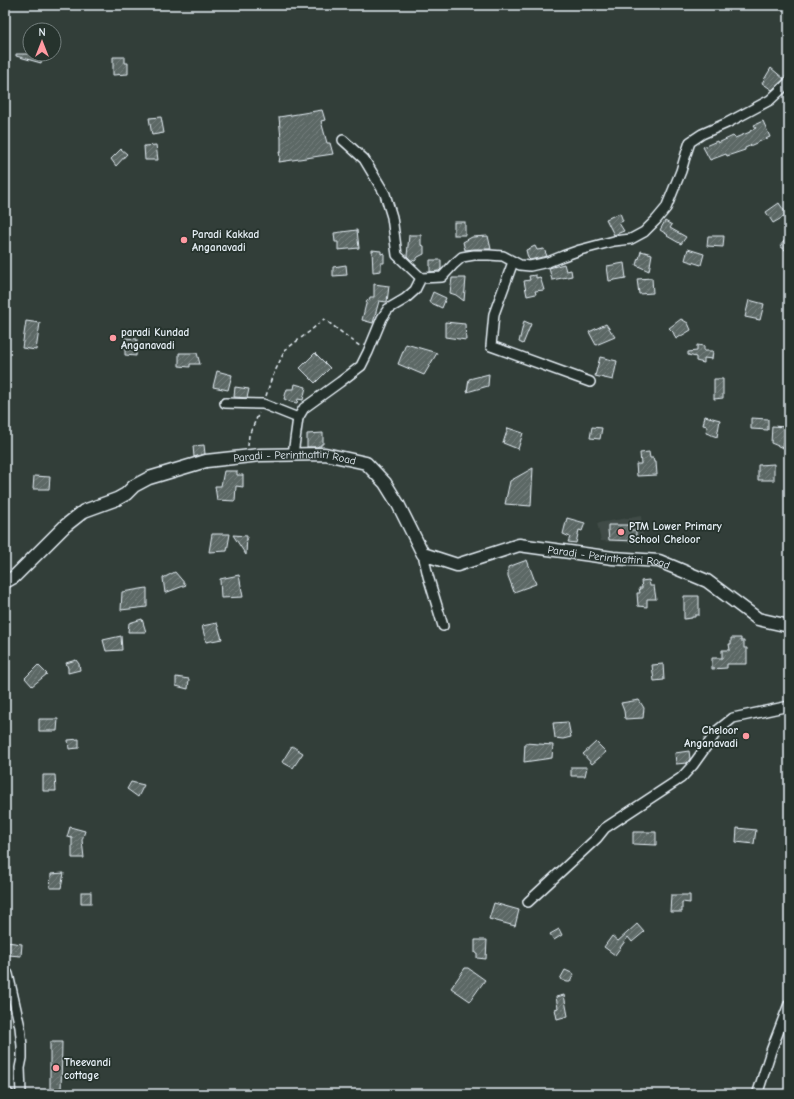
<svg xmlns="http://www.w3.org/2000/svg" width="794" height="1099" viewBox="0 0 794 1099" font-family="'Comic Neue',sans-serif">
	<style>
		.built { fill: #3f4b46 }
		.building { fill: url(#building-hatch); stroke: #e8f1f8 }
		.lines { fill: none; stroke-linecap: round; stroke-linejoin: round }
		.street-casing { stroke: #e8f1f8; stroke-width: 12 }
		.secondary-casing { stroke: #e8f1f8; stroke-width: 15 }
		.path { stroke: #e8f1f8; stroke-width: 1.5; stroke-dasharray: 4 3; stroke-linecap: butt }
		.street { stroke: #26332d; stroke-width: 9 }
		.secondary { stroke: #26332d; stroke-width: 12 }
		.poi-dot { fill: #ff9aa2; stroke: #26332d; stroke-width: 1.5 }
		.labels { text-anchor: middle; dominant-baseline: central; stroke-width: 3.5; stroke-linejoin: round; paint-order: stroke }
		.poi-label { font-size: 11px; font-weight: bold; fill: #e8f1f8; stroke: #26332d; text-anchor: start }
		.street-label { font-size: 11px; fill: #e8f1f8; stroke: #26332d }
	</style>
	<defs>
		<pattern id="building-hatch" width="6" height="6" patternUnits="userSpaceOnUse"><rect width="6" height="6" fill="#5c6865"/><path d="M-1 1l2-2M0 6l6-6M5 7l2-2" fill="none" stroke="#737e7c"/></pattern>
	</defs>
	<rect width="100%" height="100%" fill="#323e39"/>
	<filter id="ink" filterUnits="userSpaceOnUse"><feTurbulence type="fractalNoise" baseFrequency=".025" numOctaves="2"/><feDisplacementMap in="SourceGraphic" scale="8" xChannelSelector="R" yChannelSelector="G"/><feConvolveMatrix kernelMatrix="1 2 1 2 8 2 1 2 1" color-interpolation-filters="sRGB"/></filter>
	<g filter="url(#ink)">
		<polygon class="built" points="641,516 644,544 601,541 597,523"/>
		<g class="building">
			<polygon points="16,54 43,54 41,63 16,56"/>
			<polygon points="113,57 125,57 125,63 128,63 128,74 113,75"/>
			<polygon points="771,68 784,79 772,90 762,83"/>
			<polygon points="322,110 325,120 321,121 327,143 330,143 333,154 279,162 280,157 279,152 281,152 281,139 279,117"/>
			<polygon points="161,117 164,133 152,135 149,118"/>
			<polygon points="763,121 770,137 745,148 745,150 727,156 726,154 710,160 703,147 717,141 718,143 733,136 735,138 750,132 750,131 756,128 754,125"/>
			<polygon points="156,145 158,160 145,160 144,146"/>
			<polygon points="121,149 127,154 116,166 111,159"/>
			<polygon points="779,203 787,215 773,223 766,212"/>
			<polygon points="620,213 623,221 619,223 624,231 614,235 606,219"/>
			<polygon points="665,221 672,225 670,228 686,237 681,244 667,236 668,235 660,230"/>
			<rect x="454" y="222" width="11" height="13"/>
			<polygon points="357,230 359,248 338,250 338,242 335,242 334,233"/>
			<polygon points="409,235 421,235 421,245 424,246 424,254 418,257 415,261 411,260 407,256"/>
			<polygon points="789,235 789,253 780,246"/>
			<polygon points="488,236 491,249 475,249 465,250 463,242 472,237"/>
			<polygon points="708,236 724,236 723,247 707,246"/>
			<polygon points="535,246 537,250 544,249 547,256 530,260 528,258 526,250"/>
			<polygon points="688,249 704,254 701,265 685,260"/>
			<polygon points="372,250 381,251 381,254 384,253 384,263 381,263 381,271 373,272"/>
			<polygon points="641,251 652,254 649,271 636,265 638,258 639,259"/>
			<polygon points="430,260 441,260 441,269 439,271 430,272"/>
			<polygon points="624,263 626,278 609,281 607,266"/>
			<polygon points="564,264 566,271 571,270 572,276 552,280 549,268"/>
			<polygon points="346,265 347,275 333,276 333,267"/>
			<polygon points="536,275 536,278 540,277 544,290 535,291 536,294 527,296 524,281 530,280 529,276"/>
			<polygon points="452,278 466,278 464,301 456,295 450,293"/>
			<polygon points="652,278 653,293 639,294 637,279"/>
			<polygon points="374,284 389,286 387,302 379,301 373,323 362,320 367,300 369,301 370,297 374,297"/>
			<polygon points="433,292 446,298 442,308 429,302"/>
			<polygon points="749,300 764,304 760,320 745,317"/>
			<polygon points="681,319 688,323 691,330 676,339 673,332 669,328"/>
			<polygon points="26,321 40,323 36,350 22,348"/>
			<polygon points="524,321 531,324 523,344 519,342"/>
			<polygon points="445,322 465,324 466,340 445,337"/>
			<polygon points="606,324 615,337 596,345 589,332"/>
			<polygon points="125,338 137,339 136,356 125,355"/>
			<polygon points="406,344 437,353 424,375 398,364"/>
			<polygon points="697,345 704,346 704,351 713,351 712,359 704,358 704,363 696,361 696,357 688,355 688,352 697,351"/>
			<polygon points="179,353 197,353 200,364 190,364 190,367 179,366"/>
			<polygon points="315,353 330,368 315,383 300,368"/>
			<polygon points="600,357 617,361 613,380 595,376"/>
			<polygon points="217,371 232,375 228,390 213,387"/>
			<polygon points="489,374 488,386 467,392 469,379"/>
			<polygon points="714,379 723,379 723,398 714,399"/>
			<polygon points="295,384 306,387 303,400 298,399 297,403 291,402 284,399 287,389 294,389"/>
			<polygon points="235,387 249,389 247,398 234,397"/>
			<polygon points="705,416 720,420 717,437 706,433 707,426 703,425"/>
			<polygon points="751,418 768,419 768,430 751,429"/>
			<polygon points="772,426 786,427 785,434 789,435 789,444 784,444 783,448 771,443"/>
			<polygon points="592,427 602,428 600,439 590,438"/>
			<polygon points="508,428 523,433 518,449 503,443"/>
			<polygon points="323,433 323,444 321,444 321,446 318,446 318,447 307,447 307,434"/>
			<polygon points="204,445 205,454 194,457 193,446"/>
			<polygon points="649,452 650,458 653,458 654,462 656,462 657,475 637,476 636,464 641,464 640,453"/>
			<polygon points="774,464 774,480 758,480 758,465"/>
			<polygon points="533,468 531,506 505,504 510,481"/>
			<polygon points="224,471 237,471 237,475 243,475 243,487 236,486 235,501 217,500 215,486 221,486"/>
			<polygon points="34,476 50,477 49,489 33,489"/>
			<polygon points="567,518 585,523 582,531 579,530 576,543 568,542 570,537 563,534"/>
			<polygon points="608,525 629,525 628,530 636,530 636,541 609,540 608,530"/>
			<polygon points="212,534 230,534 227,551 209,552"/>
			<polygon points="233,535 247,536 246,555"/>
			<polygon points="527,560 536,584 514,592 508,576 508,567"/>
			<polygon points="175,572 186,585 165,593 163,578"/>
			<polygon points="239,575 243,597 221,598 220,579"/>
			<polygon points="649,580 650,586 654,586 656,599 647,599 647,607 638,606 637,593 640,593 639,588 642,588 641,581"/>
			<polygon points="147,588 147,607 121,610 122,592"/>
			<polygon points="684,596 699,596 699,615 695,615 695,617 692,617 692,618 684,619"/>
			<polygon points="142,619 146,632 128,632 129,623"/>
			<polygon points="217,623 222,639 206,642 202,626"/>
			<polygon points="121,636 122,650 106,651 103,640"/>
			<polygon points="731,638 741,638 741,641 744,641 744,648 747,648 747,664 727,664 727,668 712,669 712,658 722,658 722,650 730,650 729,644 731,644"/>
			<polygon points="76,660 79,664 80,670 68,673 68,668 66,663"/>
			<polygon points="663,664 664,680 654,681 652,665"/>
			<polygon points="38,665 47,674 32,686 25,678"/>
			<polygon points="176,677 189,679 188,689 176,686"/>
			<polygon points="639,700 644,708 643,718 625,719 624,711 621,703"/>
			<polygon points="39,719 58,719 57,731 39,731"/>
			<polygon points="568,722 571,737 563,739 555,738 553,723"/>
			<polygon points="79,739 79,748 69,749 68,740"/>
			<polygon points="596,742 606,752 592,764 583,754"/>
			<polygon points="525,743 553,745 552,758 524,762"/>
			<polygon points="292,746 303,753 293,768 282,762"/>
			<polygon points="689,751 690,759 687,763 676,764 675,753"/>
			<polygon points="571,767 587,767 585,776 571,776"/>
			<polygon points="43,775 55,775 56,791 43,791"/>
			<polygon points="131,782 144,785 138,797 127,789"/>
			<polygon points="70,827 85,831 82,840 84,858 72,858 72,838 67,837"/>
			<polygon points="737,828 756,830 754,844 736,842"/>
			<polygon points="633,832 656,832 656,845 633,844"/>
			<polygon points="64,873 61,888 50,888 51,874"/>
			<rect x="81" y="892" width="10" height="11"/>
			<polygon points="671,895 690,895 690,903 682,902 682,912 670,912"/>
			<polygon points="494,903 519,910 515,926 489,919"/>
			<polygon points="637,924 644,932 632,942 628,937 615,955 604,947 612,936 618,941"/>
			<polygon points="559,929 562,935 554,940 550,934"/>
			<polygon points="475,940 487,940 486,959 477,958 477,953 475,953"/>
			<polygon points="7,942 22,944 21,956 8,955"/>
			<polygon points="465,968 468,968 485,980 470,1001 451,988"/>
			<polygon points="565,970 574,974 570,982 567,982 560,979"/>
			<polygon points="564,995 568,1016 557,1019 555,1009 558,1008 556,997"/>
			<polygon points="50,1042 62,1042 61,1094 50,1094"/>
		</g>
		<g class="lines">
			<defs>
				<g id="street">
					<polyline points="343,140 364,159 385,194 392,217 397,255 421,278"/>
					<polyline points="513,262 494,314 491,346 590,382"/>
					<polyline points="225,403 263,404 298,418"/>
					<polyline points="293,454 298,418 304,408 340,382 361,366 368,352 382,318 388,309 405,299 415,290 421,278 442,277 454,264 462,257 474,255 489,255 503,256 520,265 530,266 548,262 563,256 580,250 614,241 631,239 644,232 656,220 666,208 681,171 686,154 690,142 702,134 727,123 770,100 788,83 789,81"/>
					<polyline points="423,554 428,576 443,626"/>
					<polyline points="528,902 597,838 605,828 681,778 693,765 718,730 733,718 789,706"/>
					<polyline points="8,974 20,1027 22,1046 22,1058 20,1068 21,1094"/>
					<polyline points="5,1093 9,1094"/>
					<polyline points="758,1094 758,1092 771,1051 789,1004"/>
				</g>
				<g id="secondary">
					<path id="s1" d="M5 582 14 577 65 526 84 511 117 499 126 494 134 486 149 478 206 461 260 455 325 454 366 463 385 483 398 504 423 554 457 565 519 545 613 558 659 561 707 581 758 619 789 626"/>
				</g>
			</defs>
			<use href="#street" class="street-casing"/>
			<use href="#secondary" class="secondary-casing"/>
			<g class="path">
				<polyline points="266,396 271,380 285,350 309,332 324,319 361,347"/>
				<polyline points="248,446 249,435 259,413"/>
			</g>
			<use href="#street" class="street"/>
			<use href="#secondary" class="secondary"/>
		</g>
	</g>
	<g class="poi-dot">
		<circle cx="184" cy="240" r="4"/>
		<circle cx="113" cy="338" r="4"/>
		<circle cx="621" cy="532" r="4"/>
		<circle cx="746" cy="736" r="4"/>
		<circle cx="56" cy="1068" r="4"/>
	</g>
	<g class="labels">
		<g class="poi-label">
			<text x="192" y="234">Paradi Kakkad<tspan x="192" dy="13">Anganavadi</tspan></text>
			<text x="121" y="332">paradi Kundad<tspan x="121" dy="13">Anganavadi</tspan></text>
			<text x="629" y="526">PTM Lower Primary<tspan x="629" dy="13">School Cheloor</tspan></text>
			<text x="738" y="730" text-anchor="end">Cheloor<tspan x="738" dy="13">Anganavadi</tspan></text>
			<text x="64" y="1062">Theevandi<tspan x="64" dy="13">cottage</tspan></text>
		</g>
		<g class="street-label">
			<text stroke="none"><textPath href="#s1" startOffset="329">Paradi - Perinthattiri Road</textPath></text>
			<text stroke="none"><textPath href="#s1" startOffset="701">Paradi - Perinthattiri Road</textPath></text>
		</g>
	</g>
	<rect width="794" height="1099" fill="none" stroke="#26332d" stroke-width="20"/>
	<rect x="10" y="10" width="774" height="1079" fill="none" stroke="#e8f1f8" stroke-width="1.5" filter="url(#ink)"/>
	<g transform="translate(42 42)"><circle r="19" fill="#26332d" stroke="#747f7e"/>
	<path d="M0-3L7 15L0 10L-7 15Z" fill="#ff9aa2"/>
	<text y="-6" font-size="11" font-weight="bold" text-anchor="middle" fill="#e8f1f8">N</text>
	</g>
</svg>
